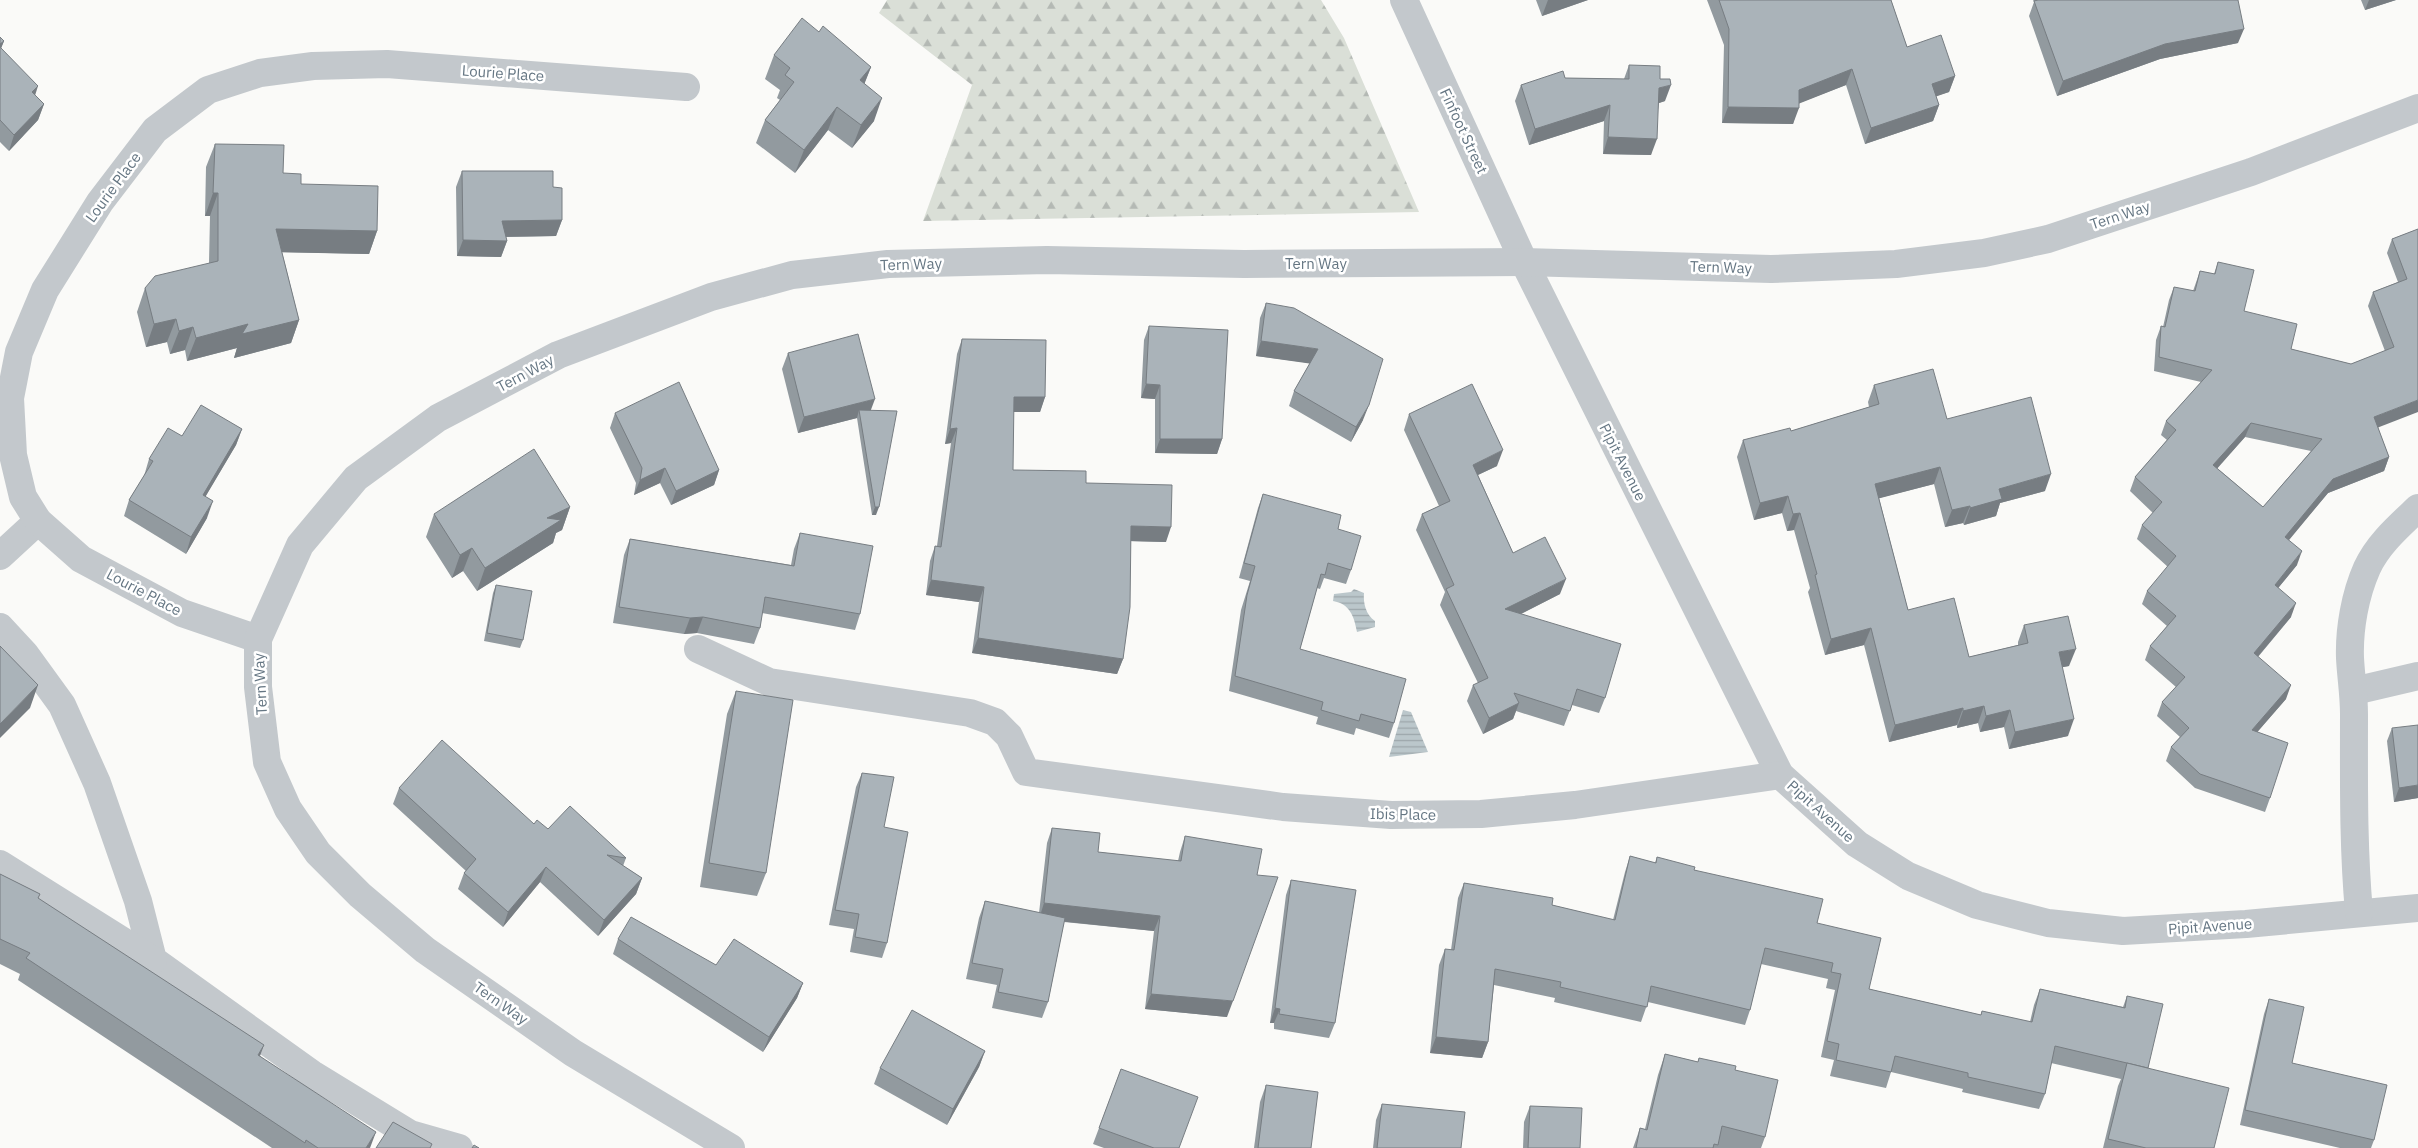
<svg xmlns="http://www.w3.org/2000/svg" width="2418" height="1148" viewBox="0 0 2418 1148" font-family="'IBM Plex Sans',sans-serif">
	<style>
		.forest { fill: url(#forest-firs) }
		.water { fill: url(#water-rules) }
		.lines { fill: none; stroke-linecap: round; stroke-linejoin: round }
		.street { stroke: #c3c8cc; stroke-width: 28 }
		.wall { fill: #929a9f; fill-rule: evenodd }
		.shaded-wall { fill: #777d82 }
		.building { fill: #aab3b9; stroke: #777d82; fill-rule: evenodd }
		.labels { text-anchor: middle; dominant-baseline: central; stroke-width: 5; stroke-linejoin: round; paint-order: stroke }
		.street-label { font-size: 15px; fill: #657683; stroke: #fff }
	</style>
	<defs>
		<pattern id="forest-firs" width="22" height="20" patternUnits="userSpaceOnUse" patternTransform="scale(1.25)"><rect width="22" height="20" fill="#dadfd7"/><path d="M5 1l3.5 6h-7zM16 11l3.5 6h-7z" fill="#b4b9b4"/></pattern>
		<pattern id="water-rules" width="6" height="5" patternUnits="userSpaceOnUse" patternTransform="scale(1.25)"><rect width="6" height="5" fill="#bbc7cb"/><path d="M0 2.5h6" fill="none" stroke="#9ca6aa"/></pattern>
	</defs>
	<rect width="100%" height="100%" fill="#fafaf8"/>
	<polygon class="forest" points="887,0 1321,0 1344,38 1419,212 923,221 972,85 879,13"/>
	<g class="water">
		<path d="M1354 589 1364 593C1363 603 1366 615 1375 621V627L1357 632C1354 616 1350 604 1333 601L1334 594 1351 592Z"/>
		<polygon points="1403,710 1411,712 1428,752 1389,757"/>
	</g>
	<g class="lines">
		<g class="street">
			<polyline points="1404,0 1524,262 1780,775 1857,844 1908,876 1977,905 2048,923 2123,931 2246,924 2418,908"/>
			<polyline points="0,556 38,521"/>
			<polyline points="0,627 25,654 62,705 97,783 138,901 153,960 312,1074 410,1134 459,1148"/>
			<polyline points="258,639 182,613 81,559 38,521 23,497 13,455 10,398 19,352 45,290 100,202 155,130 208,90 260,73 313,66 387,64 686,87"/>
			<polyline points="698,649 769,682 970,713 995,722 1009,736 1026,772 1283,807 1391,815 1481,814 1575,805 1780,775"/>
			<polyline points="2354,691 2418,676"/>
			<polyline points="0,864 153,960"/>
			<path d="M2359 912C2353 846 2354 781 2354 714 2354 695 2351 677 2350 658 2349 629 2355 595 2367 568 2378 544 2399 526 2418 508"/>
			<polyline points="731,1148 573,1053 425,950 360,895 318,853 288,809 267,762 258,687 258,639 300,545 356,478 438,418 558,355 711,297 792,275 888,264 1047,260 1244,264 1524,262 1771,269 1896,264 1984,253 2048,239 2251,172 2418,108"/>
		</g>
	</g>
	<g class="wall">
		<polygon points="1536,0 1588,0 1542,16"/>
		<polygon points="1707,0 1891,0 1907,47 1955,76 1949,92 1936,96 1939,105 1933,121 1865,144 1846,85 1799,103 1793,124 1722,123 1724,45"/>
		<polygon points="2033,0 2238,0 2238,43 2160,59 2057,96 2029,16 2034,2"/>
		<polygon points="2361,0 2396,0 2365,10"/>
		<polygon points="819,32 871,67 864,84 874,121 852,148 828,130 795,173 756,143 765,120 780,100 777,98 780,90 765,79 774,55"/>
		<polygon points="0,37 4,41 1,48 35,95 44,104 38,120 9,151 0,142"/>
		<polygon points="1629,65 1660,79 1665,101 1659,103 1651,155 1603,154 1604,121 1529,145 1515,101 1521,85 1565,78 1624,79"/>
		<polygon points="215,144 283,173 377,231 369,254 282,252 299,320 291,343 234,358 237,348 187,361 185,350 170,354 167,342 146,347 137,312 145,288 209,263 210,216 205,216 206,167"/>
		<polygon points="462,171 553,187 562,220 556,236 506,237 507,241 501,257 457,256 456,187"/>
		<path d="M2418 229 2378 428 2389 457 2384 471 2328 493 2288 540 2297 565 2278 588 2291 617 2258 657 2286 699 2257 732 2270 798 2265 812 2195 788 2166 761 2171 747 2180 737 2157 716 2162 702 2176 687 2145 660 2150 646 2167 626 2142 604 2147 591 2168 567 2137 539 2142 525 2153 513 2130 491 2135 477 2167 440 2161 435 2166 421 2201 382 2154 371 2156 340 2161 326 2163 327 2169 300 2174 287 2193 291 2200 271 2214 274 2218 262 2244 311 2291 349 2351 364 2385 351 2368 306 2373 292 2398 282 2387 253 2392 239ZM2245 437 2311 451 2263 507 2217 468Z"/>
		<polygon points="1266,303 1363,420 1351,442 1289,406 1294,391 1310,363 1256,356 1260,318"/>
		<polygon points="1149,326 1222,439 1217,454 1155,453 1155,399 1141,398 1144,340"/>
		<polygon points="962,339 1045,397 1040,412 1013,412 1013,470 1086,483 1166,542 1131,541 1123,659 1117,674 972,653 979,602 926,595 930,561 935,546 937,546 951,443 945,444 957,354"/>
		<polygon points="788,353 870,411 876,515 872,515 857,418 798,433 782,369"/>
		<polygon points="1874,385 1947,419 2045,491 2000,503 1996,516 1964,525 1963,523 1945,527 1934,484 1879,498 1908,610 1969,657 2018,645 2018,642 2024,625 2069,666 2062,667 2068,736 2009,749 2004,727 1980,732 1978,723 1957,728 1957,725 1889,742 1864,645 1825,655 1808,592 1810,588 1794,530 1787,531 1782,513 1754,520 1737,457 1743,440 1791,431 1869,407 1868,402"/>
		<polygon points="615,413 719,470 714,485 671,505 660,483 634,495 636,483 610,428"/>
		<polygon points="1409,414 1497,466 1478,475 1513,553 1560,594 1521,614 1605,698 1599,713 1572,705 1564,726 1516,711 1513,719 1483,734 1467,701 1473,685 1478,683 1440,605 1445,592 1416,530 1422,514 1439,506 1404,430"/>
		<polygon points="242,429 236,445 205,497 207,518 186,554 124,516 129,500 144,476 149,459"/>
		<polygon points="1263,494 1338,529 1351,570 1346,584 1324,578 1320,589 1317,588 1300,649 1394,723 1389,738 1356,728 1354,735 1316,724 1318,717 1229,691 1241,610 1250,581 1239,578 1258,508"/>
		<polygon points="570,507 562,530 556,533 553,543 477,591 463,571 452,578 426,537 434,514"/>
		<polygon points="800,533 860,614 855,630 762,613 760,628 754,644 697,633 684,634 613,623 624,555 630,539 791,565 794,549"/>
		<polygon points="496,585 523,640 520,648 484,641 493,593"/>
		<polygon points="736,691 766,873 757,896 700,887 727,714"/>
		<polygon points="2392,728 2418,798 2394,802 2387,741"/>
		<polygon points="862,773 884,827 887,943 882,958 850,952 854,929 829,925 856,787"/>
		<polygon points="399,788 534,824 548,829 626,858 623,866 642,878 636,894 598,936 540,882 503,927 458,889 464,873 466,871 393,804"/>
		<polygon points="1052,828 1098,852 1178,861 1180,852 1185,836 1227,1017 1145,1009 1154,931 1064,922 1048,1002 1042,1018 992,1008 997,985 966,979 979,918 985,901 1039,913 1047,843"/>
		<polygon points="1630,856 1655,863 1657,857 1694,870 1817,923 1869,989 1981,1015 1982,1011 2030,1022 2034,1005 2040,989 2123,1007 2127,996 2148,1068 2214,1148 2103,1148 2118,1086 2121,1079 2051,1063 2045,1094 2039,1109 1962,1092 1963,1089 1891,1072 1886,1088 1830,1076 1834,1060 1821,1057 1835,990 1826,988 1828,979 1761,964 1750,1010 1745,1025 1648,1002 1641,1022 1554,1002 1555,998 1494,985 1488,1042 1482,1058 1430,1053 1439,965 1445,949 1451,950 1458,898 1464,883 1552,905 1613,920 1625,872"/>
		<polygon points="0,874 40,894 38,898 260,1056 370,1148 272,1148 18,980 20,974 0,964"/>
		<polygon points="1291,880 1335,1023 1329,1038 1274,1029 1274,1023 1270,1023 1286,895"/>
		<polygon points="618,939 716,965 803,983 797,998 763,1052 613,954"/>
		<polygon points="2269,999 2292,1063 2374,1140 2371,1148 2340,1148 2240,1125 2264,1014"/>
		<polygon points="985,1051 979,1067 947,1125 874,1084 880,1068"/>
		<polygon points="1665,1054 1698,1062 1699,1058 1735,1070 1765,1137 1761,1148 1633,1148 1640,1128 1645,1129 1658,1075"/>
		<polygon points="1121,1069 1179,1148 1104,1148 1093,1144"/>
		<polygon points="1266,1085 1311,1148 1254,1148 1260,1102"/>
		<polygon points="1382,1104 1461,1148 1373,1148 1376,1120"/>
		<polygon points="1530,1106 1580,1148 1523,1148 1524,1122"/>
	</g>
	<g class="shaded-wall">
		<polygon points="1548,0 1588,0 1542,16"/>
		<polygon points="2369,0 2396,0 2365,10"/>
		<polygon points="2244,29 2238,43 2160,59 2057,96 2063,81 2165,44"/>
		<polygon points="4,41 0,51 0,44"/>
		<polygon points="871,67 862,90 860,80"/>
		<polygon points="1852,69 1846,85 1793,106 1799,90"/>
		<polygon points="1955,76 1949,92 1926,100 1932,84"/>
		<polygon points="1671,85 1665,101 1653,105 1659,88"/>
		<polygon points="38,86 33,102 32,92"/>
		<polygon points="882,98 874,121 852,148 861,125"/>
		<polygon points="44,104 38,120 9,151 14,135"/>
		<polygon points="1610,105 1604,121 1529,145 1535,129"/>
		<polygon points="1939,105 1933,121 1865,144 1871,128"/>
		<polygon points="837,107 828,130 795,173 804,150"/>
		<polygon points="1728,107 1799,108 1793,124 1722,123"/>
		<polygon points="1608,137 1657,139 1651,155 1603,154"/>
		<polygon points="213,193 218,193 210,216 205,216"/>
		<polygon points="562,220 556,236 497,237 502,221"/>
		<polygon points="276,229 377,231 369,254 267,252"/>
		<polygon points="463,240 507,241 501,257 457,256"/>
		<polygon points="176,319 167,342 146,347 154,324"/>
		<polygon points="299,320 291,343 234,358 237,348 187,361 196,338 248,324"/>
		<polygon points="193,327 185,350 170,354 179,331"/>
		<polygon points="1261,341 1318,349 1313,364 1256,356"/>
		<polygon points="1146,384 1160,385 1155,399 1141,398"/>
		<polygon points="1014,397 1045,397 1040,412 1008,412"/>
		<polygon points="875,399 869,415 859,410 857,418 798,433 804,417"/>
		<polygon points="2418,400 2418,412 2369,431 2374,417"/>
		<polygon points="1369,405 1363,420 1351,442 1356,427"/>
		<polygon points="2251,423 2245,437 2208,479 2213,465"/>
		<polygon points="957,428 951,443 945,444 950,429"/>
		<polygon points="242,429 236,445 197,511 203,495"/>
		<polygon points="1160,439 1222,439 1217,454 1155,453"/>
		<polygon points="1503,450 1497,466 1467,480 1473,465"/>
		<polygon points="2389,457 2384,471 2328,493 2280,551 2285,537 2333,479"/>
		<polygon points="1940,467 1934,484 1869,501 1875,484"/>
		<polygon points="665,468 660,483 634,495 640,480"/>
		<polygon points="719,470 714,485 671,505 676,491"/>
		<polygon points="2051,474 2045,491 2000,503 1996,516 1964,525 1970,508 1999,489"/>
		<polygon points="1788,496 1782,513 1754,520 1760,503"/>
		<polygon points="213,501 207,518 186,554 191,537"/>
		<polygon points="1970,506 1963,523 1945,527 1952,510"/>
		<polygon points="570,507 562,530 556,533 553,543 477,591 485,568 547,518"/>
		<polygon points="875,507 879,507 876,515 872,515"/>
		<polygon points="1800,513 1794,530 1787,531 1793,514"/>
		<polygon points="1131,526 1171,527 1166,542 1126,541"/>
		<polygon points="472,548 463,571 452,578 460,555"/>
		<polygon points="2302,551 2297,565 2270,598 2275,585"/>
		<polygon points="1566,579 1560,594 1499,625 1505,609"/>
		<polygon points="931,580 984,587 979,602 926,595"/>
		<polygon points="2296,603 2291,617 2249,667 2254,653"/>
		<polygon points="703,617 697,633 684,634 690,618"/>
		<polygon points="1871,628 1864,645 1825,655 1831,639"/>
		<polygon points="978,638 1123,659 1117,674 972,653"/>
		<polygon points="2076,649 2069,666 2053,669 2059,652"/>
		<polygon points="38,685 30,708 0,738 0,724"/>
		<polygon points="2291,685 2286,699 2247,744 2252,730"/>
		<polygon points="1519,703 1513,719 1483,734 1489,718"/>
		<polygon points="1984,706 1978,723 1957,728 1963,711"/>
		<polygon points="1963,708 1957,725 1889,742 1895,725"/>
		<polygon points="2010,710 2004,727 1980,732 1986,716"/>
		<polygon points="2074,719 2068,736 2009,749 2015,732"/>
		<polygon points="2418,785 2418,798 2394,802 2399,788"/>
		<polygon points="546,867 540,882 503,927 508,912"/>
		<polygon points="642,878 636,894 598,936 604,920"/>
		<polygon points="1044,903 1160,916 1154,931 1039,919"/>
		<polygon points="803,983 797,998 763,1052 769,1037"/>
		<polygon points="1151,994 1233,1001 1227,1017 1145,1009"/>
		<polygon points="1275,1008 1280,1009 1274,1023 1270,1023"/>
		<polygon points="1436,1037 1488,1042 1482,1058 1430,1053"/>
		<polygon points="264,1045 256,1067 258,1055"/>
		<polygon points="985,1051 979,1067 947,1125 953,1109"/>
		<polygon points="376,1132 370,1148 366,1148"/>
	</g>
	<g class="building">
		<polygon points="1719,0 1891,0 1907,47 1941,35 1955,76 1932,84 1939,105 1871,128 1852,69 1799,90 1799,108 1728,107 1729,29"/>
		<polygon points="2038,0 2238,0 2244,29 2165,44 2063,81 2034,1"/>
		<polygon points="802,18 819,32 823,26 871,67 860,80 882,98 861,125 837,107 804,150 765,120 794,82 785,75 790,68 774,55"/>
		<polygon points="0,37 4,41 0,44"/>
		<polygon points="0,47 38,86 32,92 44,104 14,135 0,120"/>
		<polygon points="1629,65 1660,66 1660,79 1670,79 1671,85 1659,88 1657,139 1608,137 1610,105 1535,129 1521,85 1563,71 1565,78 1629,79"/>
		<polygon points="215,144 284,145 283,173 301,174 301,184 378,186 377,231 276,229 299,320 242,334 248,324 196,338 193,327 179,331 176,319 154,324 145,288 155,276 218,261 218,193 213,193"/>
		<polygon points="462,171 553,171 553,187 562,188 562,220 502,221 507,241 463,240"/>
		<path d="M2418 229V400L2374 417 2389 457 2333 479 2285 537 2302 551 2275 585 2296 603 2254 653 2291 685 2252 730 2288 743 2270 798 2200 774 2171 747 2189 728 2162 702 2185 677 2150 646 2176 616 2147 591 2176 556 2142 525 2162 502 2135 477 2176 430 2166 421 2212 370 2159 357 2161 326 2165 327 2174 287 2195 291 2200 271 2215 274 2218 262 2254 270 2244 311 2297 324 2291 349 2351 364 2394 347 2373 292 2407 279 2392 239ZM2251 423 2322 439 2263 507 2213 465Z"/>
		<polygon points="1266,303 1294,308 1383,359 1369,405 1356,427 1294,391 1318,349 1261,341"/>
		<polygon points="1149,326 1228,330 1222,439 1160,439 1160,385 1146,384"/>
		<polygon points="858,334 875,399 804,417 788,353"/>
		<polygon points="962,339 1046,340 1045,397 1014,397 1013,470 1086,471 1086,483 1172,485 1171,527 1131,526 1130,607 1123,659 978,638 984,587 931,580 935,546 941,547 957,428 950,429"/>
		<polygon points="1933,369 1947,419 2031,397 2051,474 1999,489 2002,499 1970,508 1970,506 1952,510 1940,467 1875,484 1908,610 1954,598 1969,657 2028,643 2024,625 2068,616 2076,649 2059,652 2074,719 2015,732 2010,710 1986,716 1984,706 1963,711 1963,708 1895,725 1871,628 1831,639 1815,575 1817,574 1800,513 1793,514 1788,496 1760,503 1743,440 1790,428 1791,431 1879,404 1874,385"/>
		<polygon points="679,382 719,470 676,491 665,468 640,480 642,468 615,413"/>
		<polygon points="1472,384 1503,450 1473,465 1513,553 1545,537 1566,579 1505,609 1621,644 1605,698 1577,689 1570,711 1514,693 1519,703 1489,718 1473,685 1488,678 1446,589 1454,585 1422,514 1450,501 1409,414"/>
		<polygon points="201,405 242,429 203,495 213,501 191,537 129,500 153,461 149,459 168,428 182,436"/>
		<polygon points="859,410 897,411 879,507 875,507"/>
		<polygon points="534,449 570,507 547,518 561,520 485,568 472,548 460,555 434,514"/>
		<polygon points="1263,494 1341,515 1338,529 1361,536 1351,570 1328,563 1325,575 1321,574 1300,649 1406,679 1394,723 1361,714 1359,721 1321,710 1323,702 1235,676 1247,595 1255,566 1244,563"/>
		<polygon points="800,533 873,546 860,614 765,597 760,628 703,617 690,618 619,607 630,539 794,566"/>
		<polygon points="496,585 532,591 523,640 487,633"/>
		<polygon points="0,646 38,685 0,724"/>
		<polygon points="736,691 793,700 766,873 709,863"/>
		<polygon points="2418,725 2418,785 2399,788 2392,728"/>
		<polygon points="442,740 534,824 537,820 548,829 570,806 626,858 607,855 642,878 604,920 546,867 508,912 464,873 476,859 399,788"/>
		<polygon points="862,773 894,777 884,827 908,832 887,943 855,937 859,914 835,910"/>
		<polygon points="1052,828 1100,833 1098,852 1181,861 1185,836 1262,849 1257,875 1278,877 1233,1001 1151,994 1160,916 1044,903"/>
		<polygon points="1630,856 1656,863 1657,857 1695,867 1694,870 1823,899 1817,923 1881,938 1869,989 1981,1015 1982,1011 2032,1022 2040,989 2125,1008 2127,996 2163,1004 2148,1068 2055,1046 2045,1094 1968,1077 1968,1073 1895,1056 1891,1072 1836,1060 1839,1044 1827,1041 1841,974 1831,972 1833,963 1765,948 1750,1010 1651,986 1647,1007 1560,987 1561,982 1495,969 1488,1042 1436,1037 1445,949 1454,950 1464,883 1553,898 1552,905 1615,920"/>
		<polygon points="0,874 40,894 38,898 264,1045 258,1055 376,1132 366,1148 318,1148 306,1140 305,1143 26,958 30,953 0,939"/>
		<polygon points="1291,880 1356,890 1335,1023 1279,1014 1280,1009 1275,1008"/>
		<polygon points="985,901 1065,918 1048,1002 998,992 1003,969 972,963"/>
		<polygon points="631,917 716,965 734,939 803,983 769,1037 618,939"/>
		<polygon points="2269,999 2304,1007 2292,1063 2387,1085 2374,1140 2245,1110"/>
		<polygon points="912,1010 985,1051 953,1109 880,1068"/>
		<polygon points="1665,1054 1698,1062 1699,1058 1736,1066 1735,1070 1778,1080 1765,1137 1722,1126 1718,1145 1714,1144 1713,1148 1636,1148 1640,1128 1647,1130"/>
		<polygon points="2127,1063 2229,1088 2214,1148 2146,1148 2108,1139"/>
		<polygon points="1121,1069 1198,1097 1179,1148 1154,1148 1099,1128"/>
		<polygon points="1266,1085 1318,1092 1311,1148 1258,1148"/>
		<polygon points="1382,1104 1465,1112 1461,1148 1377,1148"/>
		<polygon points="1530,1106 1582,1108 1580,1148 1528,1148"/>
		<polygon points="393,1122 432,1144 430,1148 376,1148"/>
		<polygon points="474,1145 479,1148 472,1148"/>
	</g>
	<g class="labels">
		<g class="street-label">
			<text transform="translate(503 73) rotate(4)">Lourie Place</text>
			<text transform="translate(1464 131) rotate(65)">Finfoot Street</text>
			<text transform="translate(113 187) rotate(-54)">Lourie Place</text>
			<text transform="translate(2120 215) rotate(-18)">Tern Way</text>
			<text x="1316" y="263">Tern Way</text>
			<text transform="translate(911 264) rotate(-2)">Tern Way</text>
			<text transform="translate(1721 267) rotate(2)">Tern Way</text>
			<text transform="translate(525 373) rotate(-28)">Tern Way</text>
			<text transform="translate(1623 462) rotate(63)">Pipit Avenue</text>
			<text transform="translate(144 592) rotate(28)">Lourie Place</text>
			<text transform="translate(260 684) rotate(-93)">Tern Way</text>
			<text transform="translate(1821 811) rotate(42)">Pipit Avenue</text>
			<text transform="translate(1403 814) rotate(1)">Ibis Place</text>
			<text transform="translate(2210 926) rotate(-4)">Pipit Avenue</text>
			<text transform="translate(501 1003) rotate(35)">Tern Way</text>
		</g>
	</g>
</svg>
